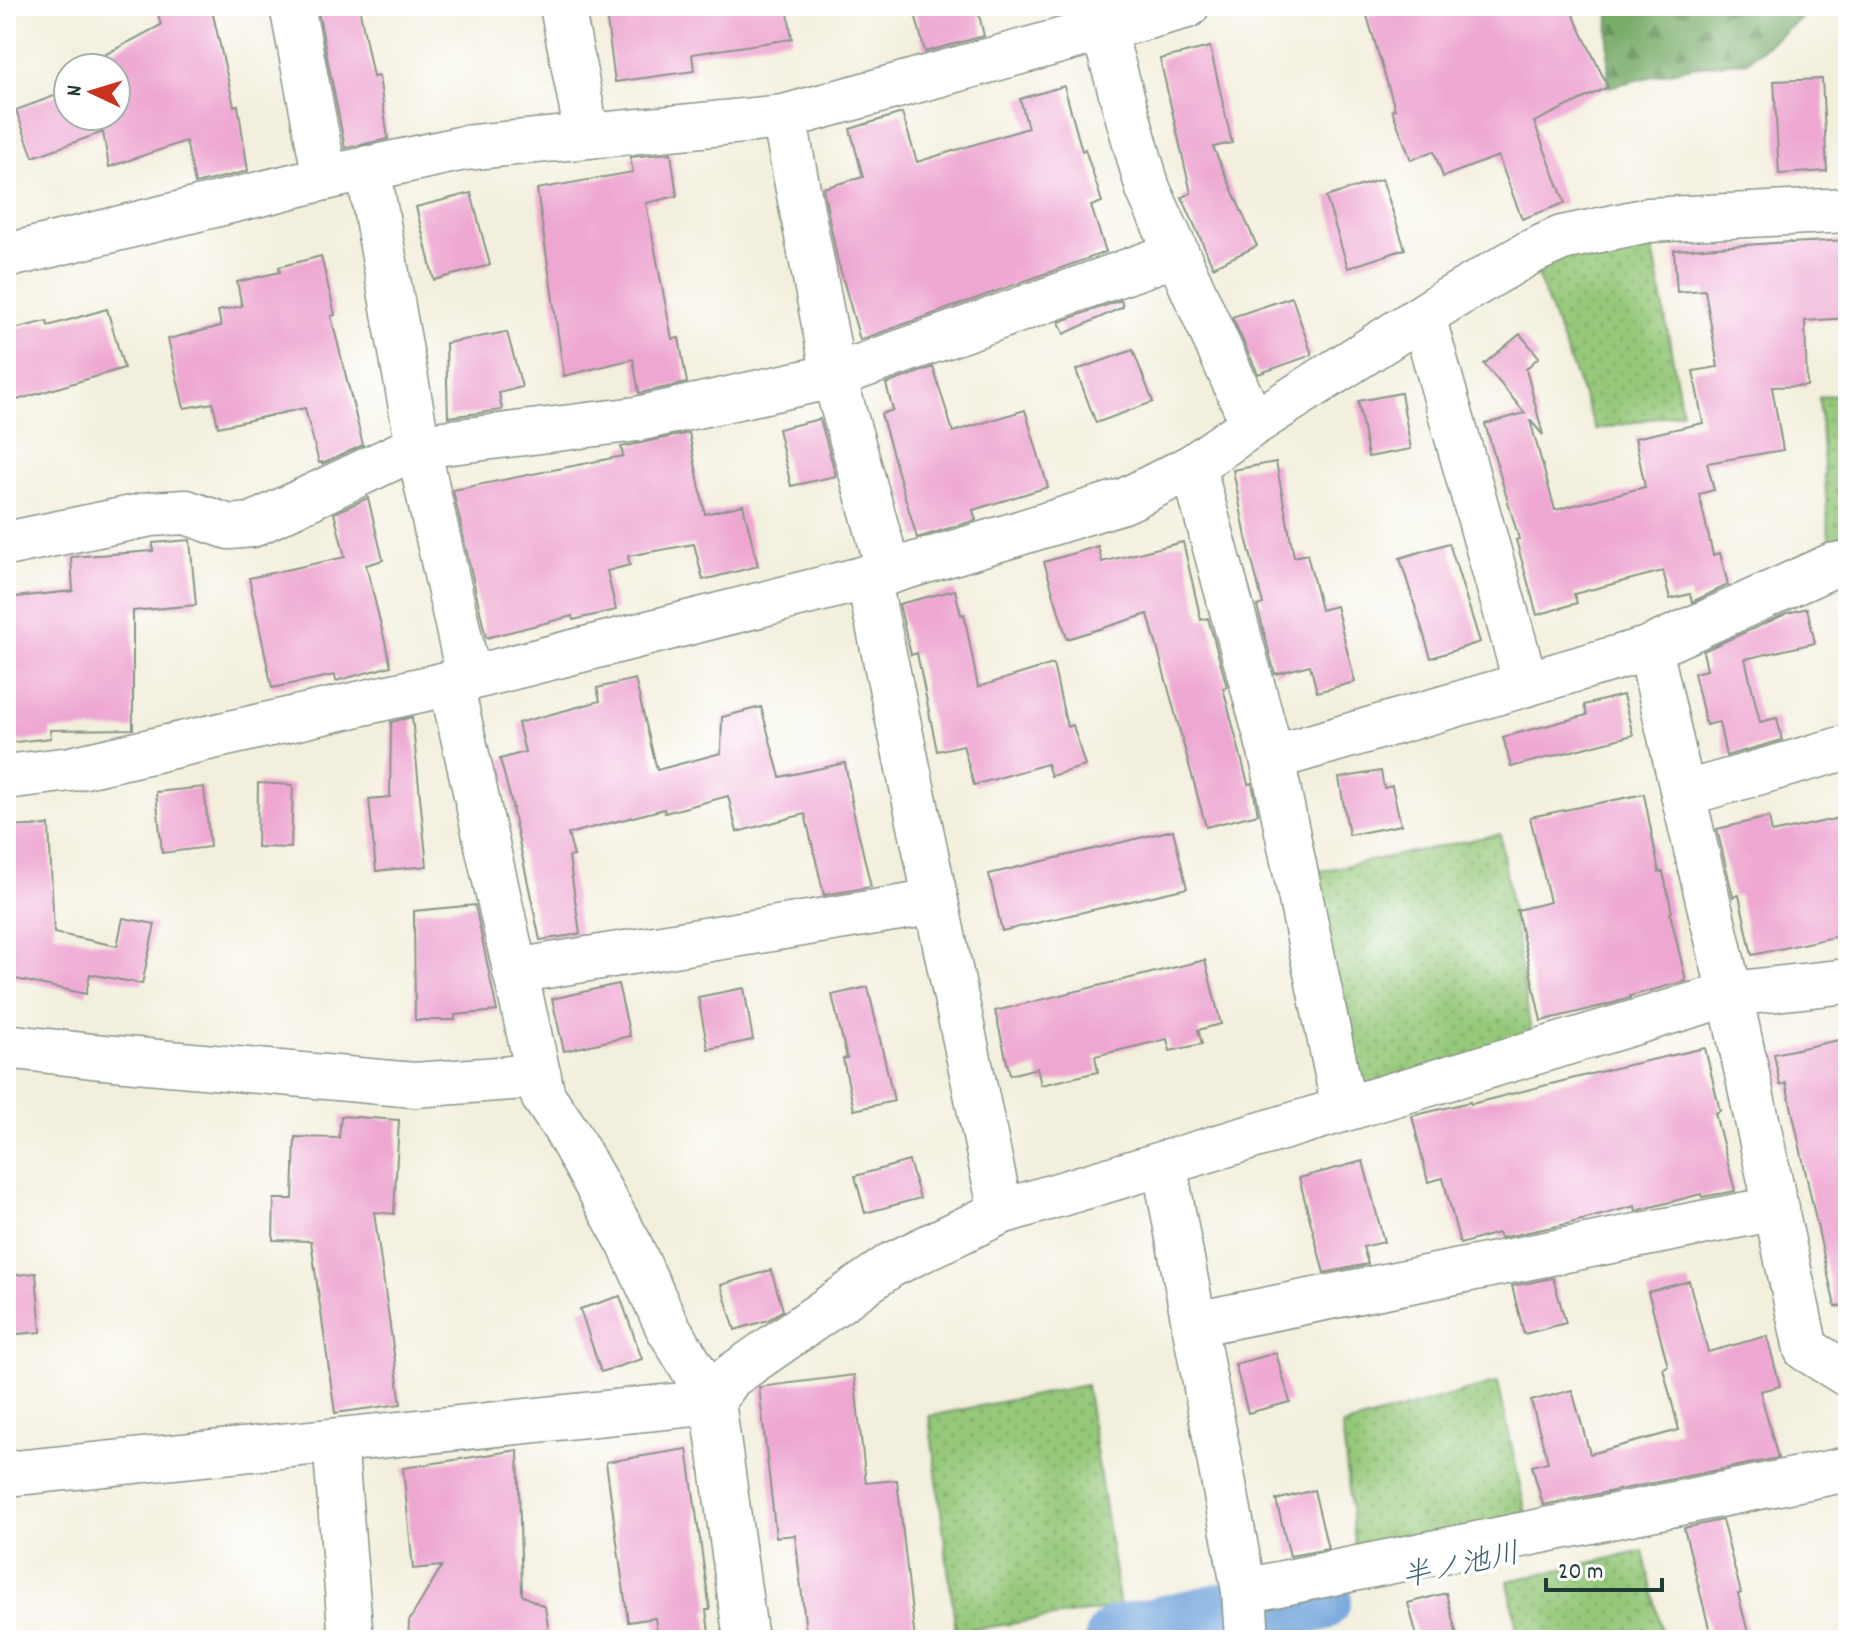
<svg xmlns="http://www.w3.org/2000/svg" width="1854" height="1646" viewBox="0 0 1854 1646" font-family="Dekko,'Klee One',sans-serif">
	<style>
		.grass { fill: url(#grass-dots); stroke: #5a8256; stroke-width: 2 }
		.forest { fill: url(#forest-firs); stroke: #4c744e; stroke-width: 2 }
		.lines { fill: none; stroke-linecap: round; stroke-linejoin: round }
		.river { stroke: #6da1d9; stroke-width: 70 }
		.building { fill: #eea7d1 }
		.minor-casing { stroke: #899688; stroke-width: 47 }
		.minor { stroke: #fff; stroke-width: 44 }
		.labels { text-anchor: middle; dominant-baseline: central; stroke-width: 7; stroke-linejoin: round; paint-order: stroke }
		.water-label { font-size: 30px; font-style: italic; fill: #3a606e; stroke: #fff }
	</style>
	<defs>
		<pattern id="grass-dots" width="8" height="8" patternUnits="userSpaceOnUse" patternTransform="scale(2)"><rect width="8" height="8" fill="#95c879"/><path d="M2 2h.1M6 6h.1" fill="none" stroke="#79a464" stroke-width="1.8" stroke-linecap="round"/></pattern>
		<pattern id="forest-firs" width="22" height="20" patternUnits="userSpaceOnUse" patternTransform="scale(2)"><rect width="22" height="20" fill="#78ac69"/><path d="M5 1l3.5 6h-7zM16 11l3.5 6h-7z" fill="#628d57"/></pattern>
	</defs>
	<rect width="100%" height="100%" fill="#fff"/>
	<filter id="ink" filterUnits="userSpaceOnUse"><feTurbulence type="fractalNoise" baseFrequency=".0125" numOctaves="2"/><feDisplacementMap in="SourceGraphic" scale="16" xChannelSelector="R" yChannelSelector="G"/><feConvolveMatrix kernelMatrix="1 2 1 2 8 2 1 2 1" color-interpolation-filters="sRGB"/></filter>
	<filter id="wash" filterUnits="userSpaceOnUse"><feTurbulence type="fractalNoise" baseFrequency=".006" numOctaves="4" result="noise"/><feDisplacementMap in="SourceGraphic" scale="32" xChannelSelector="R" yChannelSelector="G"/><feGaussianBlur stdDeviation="1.8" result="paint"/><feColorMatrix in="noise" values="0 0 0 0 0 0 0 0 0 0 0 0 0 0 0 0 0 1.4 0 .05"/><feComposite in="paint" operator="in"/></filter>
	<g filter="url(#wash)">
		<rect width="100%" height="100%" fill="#f3efdd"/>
		<g class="grass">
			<polygon points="1648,220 1682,412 1596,430 1529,253"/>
			<polygon points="1848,392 1848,563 1831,566 1819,397"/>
			<polygon points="1500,834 1534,1052 1344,1109 1296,876"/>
			<polygon points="1498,1382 1530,1533 1357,1563 1342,1426"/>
			<polygon points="1086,1385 1120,1607 956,1632 929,1416"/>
			<polygon points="1643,1551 1664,1640 1519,1640 1508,1581"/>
		</g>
		<polygon class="forest" points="1609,6 1837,6 1805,15 1747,61 1691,67 1608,87"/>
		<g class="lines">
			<polyline class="river" points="1120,1640 1317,1597"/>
		</g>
		<g id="blocks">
			<g class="building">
				<polygon points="183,6 211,6 234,106 238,105 248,171 195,184 186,141 109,167 103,132 33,157 16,110 68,91 68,116 116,116 116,68 92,68 91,62 161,25 158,14"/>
				<polygon points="317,6 359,6 373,77 379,76 388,139 345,148"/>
				<polygon points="605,6 787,6 792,39 692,54 694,71 615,82"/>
				<polygon points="913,6 977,6 984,36 925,52"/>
				<polygon points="1400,6 1569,6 1608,87 1534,122 1565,203 1522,219 1498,156 1443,177 1434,151 1411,160 1392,110 1395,109 1367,16"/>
				<polygon points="1210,47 1232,143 1213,147 1257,246 1213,267 1182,197 1191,193 1160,59"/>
				<polygon points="1822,79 1827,171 1779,174 1774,81"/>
				<polygon points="1064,86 1082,151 1085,149 1102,202 1091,206 1106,252 860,340 837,258 823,188 863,177 850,129 902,113 917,162 1028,128 1020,99"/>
				<polygon points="671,153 677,196 646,203 672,339 679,338 687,383 639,393 633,359 564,376 537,189 633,172 630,157"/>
				<polygon points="1382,179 1405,249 1348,268 1326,197"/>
				<polygon points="471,193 490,265 434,280 416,207"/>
				<polygon points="1848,240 1848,318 1805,321 1807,386 1772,387 1783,450 1707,463 1714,490 1699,494 1713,555 1720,553 1728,585 1692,602 1690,594 1670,599 1663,571 1574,594 1577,603 1537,615 1516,540 1519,539 1485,424 1525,413 1484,364 1520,334 1539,357 1526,369 1543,435 1530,420 1555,510 1645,487 1635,438 1703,423 1693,371 1718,367 1705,290 1677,292 1674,250 1790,242 1790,243"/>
				<polygon points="321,256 335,315 331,316 363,445 322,464 322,462 319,463 305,408 218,427 213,403 184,408 168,339 221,326 218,311 242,306 237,282 280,272 279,267"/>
				<polygon points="1292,297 1312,355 1258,374 1232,317"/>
				<polygon points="1121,300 1123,307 1064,334 1059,322"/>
				<polygon points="107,309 124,368 17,400 6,354 6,331 47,321 48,326"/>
				<polygon points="507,332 522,387 499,393 502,410 448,417 446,343"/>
				<polygon points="1133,350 1153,402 1096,423 1076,370"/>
				<polygon points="933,367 953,432 1025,410 1048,487 973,510 976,520 917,538 881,414 893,410 886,384"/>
				<polygon points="1401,393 1411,449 1368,457 1358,401"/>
				<polygon points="820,419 836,476 791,486 778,429"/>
				<polygon points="689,433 705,514 743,505 758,566 703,580 694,544 628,556 630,565 607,571 616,610 573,620 572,616 486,638 453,490 623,456 621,447"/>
				<polygon points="1276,462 1294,557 1307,554 1321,610 1336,606 1355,682 1317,692 1310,665 1275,674 1257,606 1263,604 1246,537 1233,470"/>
				<polygon points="368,498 383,560 366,565 391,666 336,681 335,675 272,688 249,578 345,557 334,513"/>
				<polygon points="190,540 196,605 133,611 133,729 50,730 51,738 6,743 6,598 73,591 71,557 153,551 153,543"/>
				<polygon points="1183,542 1201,620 1208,618 1227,687 1223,688 1248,784 1252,783 1258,814 1206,827 1148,614 1067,639 1044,562 1098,546 1102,562"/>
				<polygon points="1449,543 1480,642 1431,658 1400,558"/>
				<polygon points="955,590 961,615 964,614 978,687 1053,664 1067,727 1073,725 1085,766 1051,776 1047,764 974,785 963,745 937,751 917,653 911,655 899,604"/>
				<polygon points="1807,608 1815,643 1745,659 1760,722 1777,718 1782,740 1726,756 1719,722 1706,725 1694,673 1707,670 1703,651 1788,613"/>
				<polygon points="635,679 657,770 721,753 722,717 761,707 780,777 845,763 852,801 851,801 871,887 824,895 805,814 737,832 728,796 665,813 664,809 568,834 574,856 569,857 580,934 540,940 512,808 513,808 500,759 525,752 518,723 600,701 597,688"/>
				<polygon points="1623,695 1633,735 1511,767 1503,737 1587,715 1584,705"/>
				<polygon points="412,717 427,866 376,871 369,799 390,797 391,722"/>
				<polygon points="1381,771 1384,788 1392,786 1401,825 1349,835 1339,778"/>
				<polygon points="258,783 293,785 291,848 257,847"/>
				<polygon points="204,787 210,847 162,853 156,792"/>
				<polygon points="1644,794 1659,872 1663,872 1672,912 1670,913 1686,981 1630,996 1630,998 1606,1005 1541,1021 1517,910 1550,902 1530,817"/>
				<polygon points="1848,816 1848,934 1752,955 1739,895 1733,897 1717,829 1769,817 1772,833"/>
				<polygon points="49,825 54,933 117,946 123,918 155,924 142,984 90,974 86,994 6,977 6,827"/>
				<polygon points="1173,830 1187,888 1002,931 989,874"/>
				<polygon points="475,905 497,1011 455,1015 455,1020 415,1020 414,911"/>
				<polygon points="1205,960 1221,1024 1198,1030 1202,1044 1170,1051 1167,1039 1095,1056 1098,1072 1041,1085 1037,1068 1010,1075 995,1011"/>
				<polygon points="618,984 630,1036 564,1051 552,999"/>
				<polygon points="868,987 894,1101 854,1110 843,1059 847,1058 832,995"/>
				<polygon points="744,988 753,1040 708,1049 698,997"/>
				<polygon points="1848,1038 1848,1305 1835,1307 1786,1083 1780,1085 1774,1054"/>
				<polygon points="1705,1048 1720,1111 1715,1113 1735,1191 1702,1197 1701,1194 1636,1211 1635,1206 1567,1224 1500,1238 1498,1233 1460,1244 1443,1178 1428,1182 1412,1116 1470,1102 1471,1104 1615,1068"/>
				<polygon points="341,1116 399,1120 394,1214 374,1212 401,1404 335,1413 311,1241 273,1240 274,1199 293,1199 295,1137 339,1138"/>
				<polygon points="909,1161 920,1198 865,1213 855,1176"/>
				<polygon points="1363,1161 1384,1242 1363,1247 1368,1264 1324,1273 1299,1178"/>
				<polygon points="771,1270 783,1310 768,1320 735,1330 721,1285"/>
				<polygon points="36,1273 41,1332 6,1335 6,1276"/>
				<polygon points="1553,1278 1566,1323 1524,1334 1512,1286"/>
				<polygon points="1689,1281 1708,1352 1767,1336 1780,1386 1760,1391 1778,1458 1543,1505 1532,1466 1548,1462 1531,1401 1572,1390 1590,1454 1679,1430 1663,1368 1668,1366 1648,1292"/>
				<polygon points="620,1296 642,1359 601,1372 580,1309"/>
				<polygon points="1276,1353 1290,1402 1248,1413 1235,1364"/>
				<polygon points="854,1375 866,1483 897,1480 915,1640 807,1640 795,1535 776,1537 759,1387"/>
				<polygon points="687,1449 710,1610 706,1610 710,1640 658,1640 655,1618 628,1622 606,1462"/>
				<polygon points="518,1450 522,1595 545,1607 550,1640 408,1640 409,1621 442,1566 413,1569 403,1468"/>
				<polygon points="1314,1490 1328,1549 1290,1556 1276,1500"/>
				<polygon points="1722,1520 1741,1593 1738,1594 1750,1640 1712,1640 1684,1528"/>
				<polygon points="1446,1593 1458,1640 1418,1640 1408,1603"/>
			</g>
		</g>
	</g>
	<g filter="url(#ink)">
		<use href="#blocks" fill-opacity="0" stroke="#899688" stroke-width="2"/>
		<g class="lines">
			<defs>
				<g id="minor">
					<polyline points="292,6 325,178"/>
					<polyline points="562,6 587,135"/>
					<polyline points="1103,29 1148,189 1253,424"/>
					<polyline points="784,117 834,376 889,572"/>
					<polyline points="368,168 418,446 469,679"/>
					<polyline points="6,256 325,178 464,148 784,117 1187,6"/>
					<polyline points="1423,316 1526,684"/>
					<polyline points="1193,466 1272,758 1344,1109"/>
					<polyline points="6,544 151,514 186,512 229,527 252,525 418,446 637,419 834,376 1176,254"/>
					<polyline points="868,577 1001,1212"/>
					<polyline points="1650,648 1683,794"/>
					<polyline points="451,683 543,1096 566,1130 629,1243 667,1326 713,1402 746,1640"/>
					<polyline points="1272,758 1650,648 1831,566 1848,563"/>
					<polyline points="6,777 71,769 451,683 889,572 1013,535 1126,500 1193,466 1253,424 1448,300 1529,253 1562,238 1648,220 1848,210"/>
					<polyline points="515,971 936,902"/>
					<polyline points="1848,981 1730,994 1806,1349 1848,1375"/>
					<polyline points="6,1046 92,1056 414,1085 539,1076"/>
					<polyline points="1164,1163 1244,1591 1247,1640"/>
					<polyline points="1194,1324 1777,1208"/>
					<polyline points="713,1402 730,1377 891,1265 1001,1212 1730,994 1683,794 1848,747"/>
					<polyline points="335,1441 351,1640"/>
					<polyline points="6,1474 713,1402"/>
					<polyline points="1244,1591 1848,1469"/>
				</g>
			</defs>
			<use href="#minor" class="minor-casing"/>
			<use href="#minor" class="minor"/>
		</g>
	</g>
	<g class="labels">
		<g class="water-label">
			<text transform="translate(1461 1568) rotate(-12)">半ノ池川</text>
		</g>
	</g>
	<rect width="1854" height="1646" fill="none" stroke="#fff" stroke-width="32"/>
	<g transform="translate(92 92) rotate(274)"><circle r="38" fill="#ffffff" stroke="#a5b1ae" stroke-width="2"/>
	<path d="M0-6L14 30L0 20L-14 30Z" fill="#c8321e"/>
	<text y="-12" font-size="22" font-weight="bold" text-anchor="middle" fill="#1f3d34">N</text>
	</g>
	<path d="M1546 1578v12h116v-12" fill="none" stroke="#1f3d34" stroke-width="4"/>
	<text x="1558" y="1578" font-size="24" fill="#1f3d34" stroke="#ffffff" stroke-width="6" paint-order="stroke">20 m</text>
</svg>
